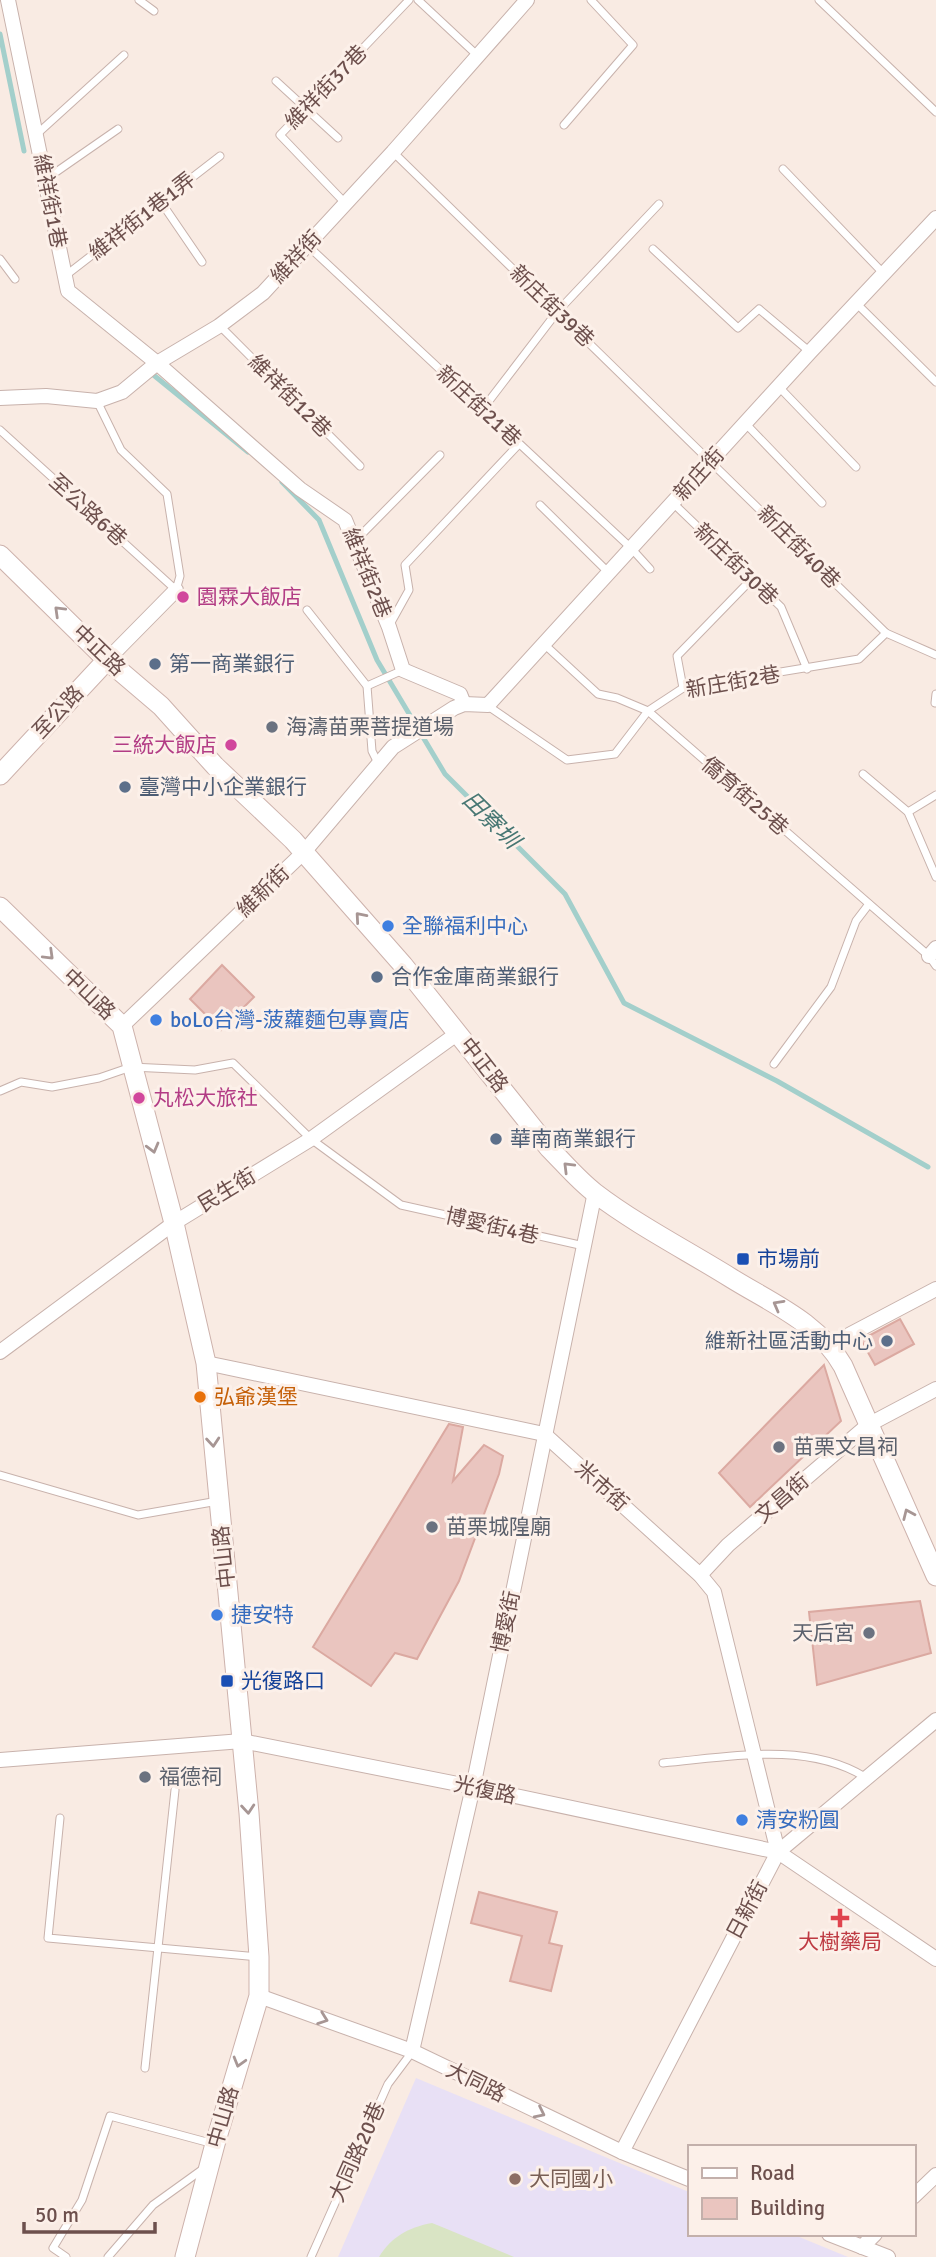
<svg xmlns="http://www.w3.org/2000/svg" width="936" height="2257" viewBox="0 0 936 2257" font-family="Signika,'Noto Sans TC',sans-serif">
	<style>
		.education { fill: #e8e0f5 }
		.green { fill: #d9e4c4 }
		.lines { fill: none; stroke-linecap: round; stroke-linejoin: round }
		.stream { stroke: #a3cfcb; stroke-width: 5 }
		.building { fill: #eac5bf; stroke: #dba9a1; stroke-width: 2 }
		.lane-casing { stroke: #c8b2ac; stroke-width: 9 }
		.street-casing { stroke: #c8b2ac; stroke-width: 16 }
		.secondary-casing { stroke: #cdb2ac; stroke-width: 21 }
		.lane { stroke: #fff; stroke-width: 7 }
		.street { stroke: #fff; stroke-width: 14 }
		.secondary { stroke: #fff; stroke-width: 19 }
		.oneway { stroke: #a79694 }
		.hotel-dot { fill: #d1479c; stroke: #fcf0e9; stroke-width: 2.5 }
		.service-dot { fill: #5c6f8a; stroke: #fcf0e9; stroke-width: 2.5 }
		.worship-dot { fill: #6b7280; stroke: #fcf0e9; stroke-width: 2.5 }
		.shop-dot { fill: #3f7fe0; stroke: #fcf0e9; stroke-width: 2.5 }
		.transit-dot { fill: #1a4fb4; stroke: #fcf0e9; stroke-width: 2.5 }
		.food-dot { fill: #e8710a; stroke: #fcf0e9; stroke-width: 2.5 }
		.health-dot { fill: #e0444e; stroke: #fcf0e9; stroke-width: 2.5 }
		.education-dot { fill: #8d6e63; stroke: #fcf0e9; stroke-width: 2.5 }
		.labels { text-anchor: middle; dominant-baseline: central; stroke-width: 6; stroke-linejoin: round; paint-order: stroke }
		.street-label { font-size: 21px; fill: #6d504d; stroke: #fcf0e9 }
		.hotel-label { font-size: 21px; fill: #b23c85; stroke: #fcf0e9; text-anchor: start }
		.service-label { font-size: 21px; fill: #4e5e75; stroke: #fcf0e9; text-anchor: start }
		.worship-label { font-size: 21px; fill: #5b616d; stroke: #fcf0e9; text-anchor: start }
		.shop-label { font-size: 21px; fill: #366cbe; stroke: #fcf0e9; text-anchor: start }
		.transit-label { font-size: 21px; fill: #164399; stroke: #fcf0e9; text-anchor: start }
		.food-label { font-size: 21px; fill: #c56008; stroke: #fcf0e9; text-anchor: start }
		.health-label { font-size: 21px; fill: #be3a42; stroke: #fcf0e9 }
		.education-label { font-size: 21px; fill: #785e54; stroke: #fcf0e9; text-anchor: start }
		.water-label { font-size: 23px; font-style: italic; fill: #477773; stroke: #fcf0e9 }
	</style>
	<rect width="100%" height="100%" fill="#f9ebe3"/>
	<polygon class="education" points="416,2078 689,2192 689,2234 792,2234 848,2257 338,2257"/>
	<path class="green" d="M432 2223 442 2227 514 2257H379C391 2237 409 2227 432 2223Z"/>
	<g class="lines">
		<g class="stream">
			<polyline points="0,34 24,151"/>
			<polyline points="151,373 248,452"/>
			<polyline points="282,482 319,520 377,660 445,774 565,894 624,1003 777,1081 928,1167"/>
		</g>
	</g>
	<g class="building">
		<polygon points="222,965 254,997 221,1030 190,999"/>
		<polygon points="900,1319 914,1344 875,1365 861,1340"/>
		<polygon points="824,1365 841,1421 750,1507 719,1473"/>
		<polygon points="449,1424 463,1427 453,1481 484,1445 503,1456 499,1474 459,1581 417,1659 395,1653 371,1686 313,1647"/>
		<polygon points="920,1601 931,1653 817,1685 809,1612"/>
		<polygon points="479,1892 557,1912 549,1943 562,1946 551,1991 510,1981 522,1936 471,1923"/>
	</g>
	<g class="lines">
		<defs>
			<g id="lane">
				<polyline points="139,0 154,11"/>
				<polyline points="418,0 478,56"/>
				<polyline points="819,0 936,112"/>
				<polyline points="276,81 338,138"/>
				<polyline points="564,125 633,45 591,0"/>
				<polyline points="37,134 124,55"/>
				<polyline points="393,152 886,633 936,655"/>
				<polyline points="783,169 884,274"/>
				<polyline points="46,179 118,129"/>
				<polyline points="161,202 202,262"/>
				<polyline points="346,204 280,135 409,0"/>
				<polyline points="307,245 631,548 650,569"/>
				<polyline points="653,249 738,328 759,309 810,352"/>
				<polyline points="0,259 15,279"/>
				<polyline points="65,276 220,156"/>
				<polyline points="856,303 936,382"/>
				<polyline points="220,326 360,466"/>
				<polyline points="779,387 856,467"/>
				<polyline points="482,410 557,312 659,204"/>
				<polyline points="745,423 822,503"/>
				<polyline points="0,430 176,590 180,576 167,494 121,450 97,401"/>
				<polyline points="673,503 781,607 807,669"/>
				<polyline points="540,505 608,572"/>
				<polyline points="355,541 440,455"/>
				<polyline points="307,610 367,686 372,751 378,763"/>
				<polyline points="389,626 409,590 405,565 519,444"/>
				<polyline points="544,644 598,694 617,698 648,711 929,956 936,966"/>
				<polyline points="367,686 403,670"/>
				<polyline points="683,688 677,656 745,586"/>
				<polyline points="935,703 936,694"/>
				<polyline points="488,706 567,760 615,754 648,711 683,688 859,659 886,633"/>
				<polyline points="863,774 908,812 936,877"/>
				<polyline points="908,812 936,795"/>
				<polyline points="774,1064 831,987 856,921 869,904"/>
				<polyline points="0,1091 21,1082 52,1087 99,1078 131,1067 195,1070 233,1063 311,1139 401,1205 584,1246"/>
				<polyline points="0,1475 138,1515 218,1501"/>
				<path d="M663 1763C729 1757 806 1741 865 1777"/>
				<polyline points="60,1818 48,1938 259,1957"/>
				<polyline points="145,2068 175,1790"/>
				<polyline points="66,2257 53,2248 82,2200 110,2116 214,2144"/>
				<polyline points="108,2257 153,2205 203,2169"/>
				<polyline points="311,2257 388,2084 412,2052"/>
			</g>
			<g id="street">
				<polyline points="8,0 68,291 157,363 300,489 345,520 389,627 403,670 460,694 464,704"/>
				<polyline points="0,398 46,396 97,401 122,392 157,363 219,326 263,293 393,152 527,0"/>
				<polyline points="107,660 176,590"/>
				<polyline points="929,956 936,948"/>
				<polyline points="122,1026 304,852 393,747 454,708 464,704 488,705 810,352 936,218"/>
				<polyline points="830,1345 936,1289"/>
				<polyline points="0,1352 174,1223 311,1139 458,1033"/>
				<polyline points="206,1363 544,1434 700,1575 714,1592 778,1852"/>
				<polyline points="700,1575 728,1545 868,1425 936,1389"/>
				<polyline points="0,1760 242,1741 473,1787 778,1852 936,1959"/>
				<polyline points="259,1996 412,2051 622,2152 689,2179"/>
				<polyline points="412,2051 473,1787 595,1192"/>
				<polyline points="622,2152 778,1852 936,1720"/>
				<polyline points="913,2197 936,2175"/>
				<polyline points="829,2234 888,2257"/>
				<polyline points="862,2247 875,2234"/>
			</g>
			<g id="secondary">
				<path d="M0 555 107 660 161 706 215 766 293 840 403 965 549 1148C564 1163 578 1180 595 1193 637 1225 686 1250 731 1278 773 1304 818 1322 843 1366L936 1576"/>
				<polyline points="0,775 107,660"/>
				<polyline points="0,907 122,1026 174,1223 206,1363 249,1813 259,1957 259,1996 215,2144 185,2257"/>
			</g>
		</defs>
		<use href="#lane" class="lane-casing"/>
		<use href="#street" class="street-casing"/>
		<use href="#secondary" class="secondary-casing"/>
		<use href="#lane" class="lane"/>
		<use href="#street" class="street"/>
		<use href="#secondary" class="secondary"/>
	</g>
	<defs><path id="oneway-chevron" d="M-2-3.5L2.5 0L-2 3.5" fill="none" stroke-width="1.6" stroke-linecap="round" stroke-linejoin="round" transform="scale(1.75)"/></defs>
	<g class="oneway">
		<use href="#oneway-chevron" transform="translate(59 611) rotate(-136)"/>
		<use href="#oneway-chevron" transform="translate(360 917) rotate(-131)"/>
		<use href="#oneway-chevron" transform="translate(49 955) rotate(44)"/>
		<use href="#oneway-chevron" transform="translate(153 1148) rotate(75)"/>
		<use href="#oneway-chevron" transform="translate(568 1167) rotate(-135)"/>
		<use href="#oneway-chevron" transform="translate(778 1305) rotate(-151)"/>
		<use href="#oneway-chevron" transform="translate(213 1442) rotate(85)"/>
		<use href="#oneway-chevron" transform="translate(908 1514) rotate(-114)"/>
		<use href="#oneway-chevron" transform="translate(248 1809) rotate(85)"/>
		<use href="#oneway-chevron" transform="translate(323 2019) rotate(20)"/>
		<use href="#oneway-chevron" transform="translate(239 2062) rotate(106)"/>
		<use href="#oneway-chevron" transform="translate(540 2113) rotate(26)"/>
	</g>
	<g class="hotel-dot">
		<circle cx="183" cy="597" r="7"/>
		<circle cx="231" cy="745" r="7"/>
		<circle cx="139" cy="1098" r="7"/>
	</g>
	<g class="service-dot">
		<circle cx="155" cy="664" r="7"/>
		<circle cx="125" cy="787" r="7"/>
		<circle cx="377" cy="977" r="7"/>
		<circle cx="496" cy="1139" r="7"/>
		<circle cx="887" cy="1341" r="7"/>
	</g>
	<g class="worship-dot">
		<circle cx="272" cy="727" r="7"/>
		<circle cx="779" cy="1447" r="7"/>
		<circle cx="432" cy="1527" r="7"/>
		<circle cx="869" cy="1633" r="7"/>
		<circle cx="145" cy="1777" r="7"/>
	</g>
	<g class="shop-dot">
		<circle cx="388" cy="926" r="7"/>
		<circle cx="156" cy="1020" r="7"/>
		<circle cx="217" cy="1615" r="7"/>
		<circle cx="742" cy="1820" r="7"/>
	</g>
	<g class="transit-dot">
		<rect x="736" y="1252" width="14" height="14" rx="3.5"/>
		<rect x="220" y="1674" width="14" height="14" rx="3.5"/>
	</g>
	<circle class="food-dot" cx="200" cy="1397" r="7"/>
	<path class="health-dot" d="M836.5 1907.5h7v7h7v7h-7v7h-7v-7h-7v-7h7z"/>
	<circle class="education-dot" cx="515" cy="2179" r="7"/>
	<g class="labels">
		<g class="street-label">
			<text transform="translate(326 87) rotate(-46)">維祥街37巷</text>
			<text transform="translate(50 201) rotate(79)">維祥街1巷</text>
			<text transform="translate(142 216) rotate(-38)">維祥街1巷1弄</text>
			<text transform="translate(296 257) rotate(-47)">維祥街</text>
			<text transform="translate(552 306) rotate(44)">新庄街39巷</text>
			<text transform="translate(290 396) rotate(45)">維祥街12巷</text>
			<text transform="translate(479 406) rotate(43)">新庄街21巷</text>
			<text transform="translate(699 474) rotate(-48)">新庄街</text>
			<text transform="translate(88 510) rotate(42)">至公路6巷</text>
			<text transform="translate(799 547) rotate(45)">新庄街40巷</text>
			<text transform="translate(736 564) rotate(44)">新庄街30巷</text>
			<text transform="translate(367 573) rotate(68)">維祥街2巷</text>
			<text transform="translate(99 650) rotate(44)">中正路</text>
			<text transform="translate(733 682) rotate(-10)">新庄街2巷</text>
			<text transform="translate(58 712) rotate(-47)">至公路</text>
			<text transform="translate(745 796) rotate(41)">僑育街25巷</text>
			<text transform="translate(263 891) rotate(-44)">維新街</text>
			<text transform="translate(89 994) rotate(44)">中山路</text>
			<text transform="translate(484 1065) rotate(52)">中正路</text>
			<text transform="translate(227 1190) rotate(-31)">民生街</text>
			<text transform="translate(492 1226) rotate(13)">博愛街4巷</text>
			<text transform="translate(602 1486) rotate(42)">米市街</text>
			<text transform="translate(782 1498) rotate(-41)">文昌街</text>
			<text transform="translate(224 1557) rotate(-96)">中山路</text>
			<text transform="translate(506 1622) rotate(-78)">博愛街</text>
			<text transform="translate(485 1790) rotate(12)">光復路</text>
			<text transform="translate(747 1910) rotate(-62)">日新街</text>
			<text transform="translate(476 2082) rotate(26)">大同路</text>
			<text transform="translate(223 2117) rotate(-74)">中山路</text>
			<text transform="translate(357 2152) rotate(-66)">大同路20巷</text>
		</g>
		<g class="hotel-label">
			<text x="197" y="597">園霖大飯店</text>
			<text x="217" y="745" text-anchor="end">三統大飯店</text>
			<text x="153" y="1098">丸松大旅社</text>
		</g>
		<g class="service-label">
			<text x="169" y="664">第一商業銀行</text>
			<text x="139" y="787">臺灣中小企業銀行</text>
			<text x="391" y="977">合作金庫商業銀行</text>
			<text x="510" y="1139">華南商業銀行</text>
			<text x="873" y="1341" text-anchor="end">維新社區活動中心</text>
		</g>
		<g class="worship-label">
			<text x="286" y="727">海濤苗栗菩提道場</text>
			<text x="793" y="1447">苗栗文昌祠</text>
			<text x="446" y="1527">苗栗城隍廟</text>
			<text x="855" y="1633" text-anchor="end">天后宮</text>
			<text x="159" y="1777">福德祠</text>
		</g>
		<g class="shop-label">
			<text x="402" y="926">全聯福利中心</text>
			<text x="170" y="1020">boLo台灣-菠蘿麵包專賣店</text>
			<text x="231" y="1615">捷安特</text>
			<text x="756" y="1820">清安粉圓</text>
		</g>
		<g class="transit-label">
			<text x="757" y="1259">市場前</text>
			<text x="241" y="1681">光復路口</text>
		</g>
		<g class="food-label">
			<text x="214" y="1397">弘爺漢堡</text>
		</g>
		<g class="health-label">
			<text x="840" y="1942">大樹藥局</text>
		</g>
		<g class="education-label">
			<text x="529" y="2179">大同國小</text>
		</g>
		<g class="water-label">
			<text transform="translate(491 820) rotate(45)">田寮圳</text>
		</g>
	</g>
	<rect x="688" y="2145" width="228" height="91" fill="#fcf0e9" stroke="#c3b0ab" stroke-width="2"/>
	<rect x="702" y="2168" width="35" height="10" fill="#ffffff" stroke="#c3b0ab" stroke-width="2"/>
	<text x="750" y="2180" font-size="21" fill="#6d504d">Road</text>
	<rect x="702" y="2198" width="35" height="21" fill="#eac5bf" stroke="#c3b0ab" stroke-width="2"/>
	<text x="750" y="2215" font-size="21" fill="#6d504d">Building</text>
	<path d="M24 2222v10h131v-10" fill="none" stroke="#6d504d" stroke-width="3.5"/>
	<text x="35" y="2222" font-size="21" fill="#6d504d" stroke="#fcf0e9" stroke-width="5" paint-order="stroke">50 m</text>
</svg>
